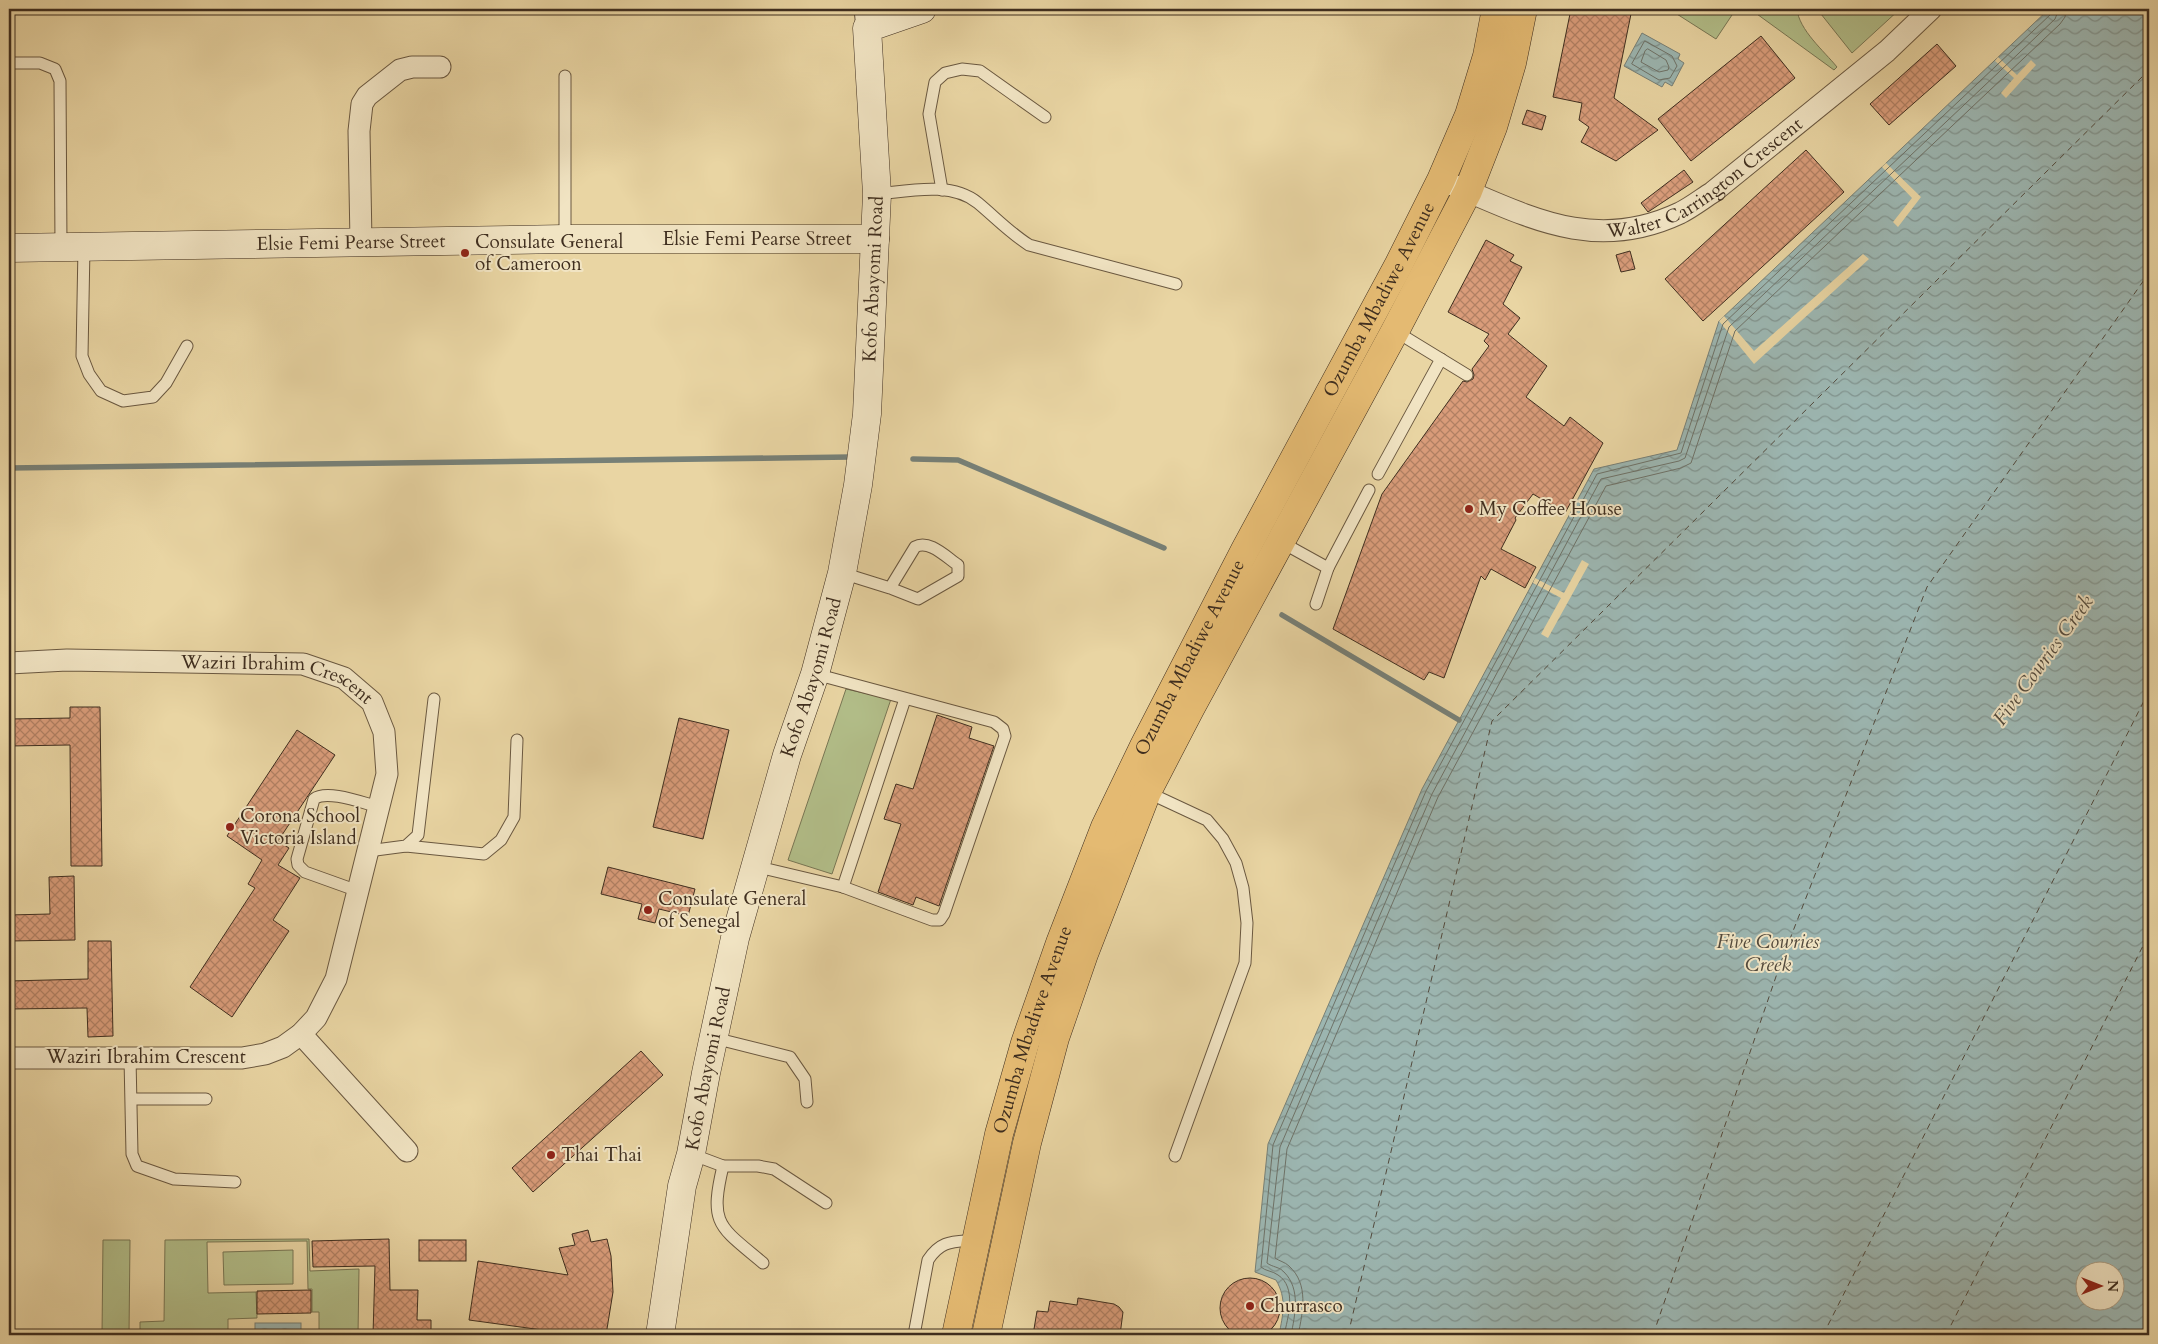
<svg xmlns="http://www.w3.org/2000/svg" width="2158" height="1344" viewBox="0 0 2158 1344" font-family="Cardo,serif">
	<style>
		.green { fill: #b2be89; stroke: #787654 }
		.water { fill: url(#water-waves); stroke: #778077; fill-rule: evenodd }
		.pier { fill: #e9d5a3 }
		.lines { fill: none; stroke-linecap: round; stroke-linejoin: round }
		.shore { stroke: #6e7268; stroke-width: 1 }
		.stream { stroke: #778077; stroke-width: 5.5 }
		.ferry { stroke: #52493c; stroke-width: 1; stroke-dasharray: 6 5; stroke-linecap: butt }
		.building { fill: url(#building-cross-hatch); stroke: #3f2e1f }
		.lane-casing { stroke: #6a5840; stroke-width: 13 }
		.street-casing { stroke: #6a5840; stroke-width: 23 }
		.secondary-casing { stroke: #3f2e1f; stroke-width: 29 }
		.highway-casing { stroke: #3f2e1f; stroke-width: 29 }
		.lane { stroke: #f1e4c3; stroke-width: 11 }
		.street { stroke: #f1e4c3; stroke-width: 21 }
		.secondary { stroke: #f1e4c3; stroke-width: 28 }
		.highway { stroke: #e4ba72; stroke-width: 28 }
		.poi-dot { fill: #8f2418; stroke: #f1e4c3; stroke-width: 2 }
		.labels { text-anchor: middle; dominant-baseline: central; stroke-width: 4; stroke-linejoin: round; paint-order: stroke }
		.street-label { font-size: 19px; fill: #3f2e1f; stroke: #f1e4c3 }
		.poi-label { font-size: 19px; fill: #3f2e1f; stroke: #f1e4c3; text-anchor: start }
		.water-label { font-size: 20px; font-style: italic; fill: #52493c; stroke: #f1e4c3 }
	</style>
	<defs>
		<pattern id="water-waves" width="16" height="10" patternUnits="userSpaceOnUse" patternTransform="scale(1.25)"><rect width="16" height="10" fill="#9cb6b1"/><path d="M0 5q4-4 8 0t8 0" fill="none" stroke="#81948f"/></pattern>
		<pattern id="building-cross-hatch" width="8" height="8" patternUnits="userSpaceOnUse" patternTransform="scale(1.25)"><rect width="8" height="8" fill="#d99c7a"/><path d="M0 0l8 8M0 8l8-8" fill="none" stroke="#b18063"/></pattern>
	</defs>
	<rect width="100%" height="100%" fill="#e9d5a3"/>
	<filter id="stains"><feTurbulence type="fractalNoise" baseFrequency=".004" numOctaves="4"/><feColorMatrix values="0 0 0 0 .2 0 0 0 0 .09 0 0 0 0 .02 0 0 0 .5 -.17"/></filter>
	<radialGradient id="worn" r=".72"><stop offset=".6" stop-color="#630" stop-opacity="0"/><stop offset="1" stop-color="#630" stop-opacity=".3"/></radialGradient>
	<g class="green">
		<polygon points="1669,9 1736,9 1716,39"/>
		<path d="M1750 9H1797C1799 30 1824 51 1837 67L1834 70Z"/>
		<polygon points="1817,9 1900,9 1852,53"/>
		<polygon points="846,689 891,699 832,874 788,860"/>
		<polygon points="309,1239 310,1271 359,1269 358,1335 319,1335 319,1312 312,1312 312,1289 308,1289 307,1241 207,1242 208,1293 256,1292 257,1318 228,1319 228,1335 140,1335 140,1322 164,1321 165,1240"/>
		<polygon points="103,1240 130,1240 129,1335 102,1335"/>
		<polygon points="293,1250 293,1284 224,1285 223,1252"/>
	</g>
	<g class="water">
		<path d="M2049 9H2141L2149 16V1335H1279C1283 1314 1287 1299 1276 1280L1255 1272 1268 1144 1422 789 1594 469 1677 450 1719 321ZM2086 1272H2116V1302H2086Z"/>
		<polygon points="1642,33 1680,54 1678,59 1684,63 1672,86 1665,82 1662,87 1624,66"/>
		<rect x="255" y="1323" width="46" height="12"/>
	</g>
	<g class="pier">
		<polygon points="1998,57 2017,75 2031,60 2036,65 2006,98 2001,93 2014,78 1995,61"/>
		<polygon points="1886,163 1921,197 1898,227 1893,222 1912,198 1882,167"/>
		<polygon points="1863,254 1869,259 1754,364 1719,321 1724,316 1754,351"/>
		<polygon points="1582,560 1589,564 1548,638 1541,634 1561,598 1533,583 1535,578 1564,593"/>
	</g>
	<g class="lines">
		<g class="shore">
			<polygon points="1645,41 1672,56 1677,66 1670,78 1659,80 1632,64"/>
			<polygon points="1648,49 1666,60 1669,67 1668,70 1659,72 1641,62 1645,51"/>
			<path d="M1284 1335C1288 1318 1297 1287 1278 1275 1273 1271 1265 1271 1261 1267L1273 1145 1426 791 1597 474 1681 453 1723 324 2051 14 2052 9"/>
			<path d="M1291 1335C1295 1315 1301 1289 1284 1272 1280 1267 1272 1267 1267 1263L1280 1147 1432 794 1601 479 1679 461 1685 458 1729 327 2055 19 2059 9"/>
			<path d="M1298 1335C1303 1312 1309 1284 1289 1266 1285 1262 1279 1261 1275 1258L1287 1149 1438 797 1606 486 1681 468 1691 463 1735 331 2060 24 2065 17 2066 9"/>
		</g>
		<g class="stream">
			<polyline points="913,459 958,460 1164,548"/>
			<polyline points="9,468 850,457"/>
			<polyline points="1282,615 1459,720"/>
		</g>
		<g class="ferry">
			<polyline points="1348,1335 1492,721 2149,70"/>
			<polyline points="1653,1335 1781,962 1927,587 2149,273"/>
			<polyline points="1823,1335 2149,691"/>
			<polyline points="1946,1335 2149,934"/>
		</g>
	</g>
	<g class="building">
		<polygon points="1571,9 1632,9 1614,98 1658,130 1616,161 1581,142 1589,127 1579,120 1582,103 1553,97"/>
		<polygon points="1761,36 1795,78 1691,161 1658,119"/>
		<polygon points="1937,44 1956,66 1889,125 1870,104"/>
		<polygon points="1527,110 1546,116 1542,130 1522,124"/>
		<polygon points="1806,150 1844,192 1703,321 1665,279"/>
		<polygon points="1684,170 1693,182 1648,212 1641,203"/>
		<polygon points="1486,240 1514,255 1510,261 1522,267 1503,304 1520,318 1508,334 1547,366 1526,397 1564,426 1570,417 1603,443 1565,513 1533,494 1515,518 1516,520 1501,549 1536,567 1525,588 1491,569 1485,580 1481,576 1444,678 1429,672 1424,680 1333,629 1382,494 1463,381 1467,382 1473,379 1474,375 1472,369 1489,346 1484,341 1489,334 1448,312"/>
		<polygon points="1630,251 1635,269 1621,272 1616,255"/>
		<polygon points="70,707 100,707 102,866 71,866 70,745 9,746 9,719 70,718"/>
		<polygon points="937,715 972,727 969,738 994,746 939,906 916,897 913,905 878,892 901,824 884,819 896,784 913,789"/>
		<polygon points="679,718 729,730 703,839 653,827"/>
		<polygon points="297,730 335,755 278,841 289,848 278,865 300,878 273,920 289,931 232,1017 190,987 255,888 248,884 262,860 227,836"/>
		<polygon points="608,867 695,889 688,916 659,909 655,923 638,919 642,904 601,894"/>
		<polygon points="74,876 75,940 9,941 9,915 50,914 49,877"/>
		<polygon points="88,941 111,941 113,1036 88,1037 87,1008 9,1009 9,981 88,979"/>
		<polygon points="641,1051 663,1075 533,1192 512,1168"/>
		<polygon points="588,1230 591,1242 607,1239 611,1256 613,1292 606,1335 556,1335 557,1332 469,1320 478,1261 568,1275 559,1248 575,1245 572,1234"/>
		<polygon points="389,1239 390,1290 418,1290 417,1320 431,1320 431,1335 373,1335 375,1266 313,1267 312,1241"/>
		<rect x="419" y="1240" width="47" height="21"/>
		<circle cx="1250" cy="1308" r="30"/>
		<polygon points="311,1290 311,1313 257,1314 257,1291"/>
		<polygon points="1078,1298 1114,1304 1119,1307 1123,1312 1120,1335 1033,1335 1037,1311 1048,1312 1050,1301 1077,1305"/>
	</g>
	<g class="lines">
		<defs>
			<g id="lane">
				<polyline points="14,63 40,63 55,69 60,81 61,247"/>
				<polyline points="942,190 929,114 935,82 945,73 962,69 980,71 1045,117"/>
				<path d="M877 194C909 191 951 181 978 203 996 218 1010 233 1029 245L1176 284"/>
				<polyline points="565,239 565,76"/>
				<polyline points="84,247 82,356 89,374 101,391 123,401 153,397 166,383 187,346"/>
				<polyline points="1395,331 1467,375"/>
				<polyline points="1378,474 1441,359"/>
				<polyline points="1281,542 1328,568"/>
				<path d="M842 573 890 588 918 599 958 576V565C946 557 929 539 915 547L890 588"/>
				<polyline points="1316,604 1328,568 1369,490"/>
				<polyline points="1147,792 1207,820 1223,839 1236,863 1243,888 1247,923 1245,963 1175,1156"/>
				<polyline points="406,846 484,854 501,840 514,817 517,740"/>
				<polyline points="368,851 406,846 418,835 434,699"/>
				<polyline points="754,866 843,887 932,920 940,920 944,914 1005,736 1003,729 994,722 815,674"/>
				<polyline points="843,887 905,699"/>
				<path d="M358 891 305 872 298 865 297 859 314 799C327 789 363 803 379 807"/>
				<polyline points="714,1038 790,1057 805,1079 807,1102"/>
				<polyline points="130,1058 132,1154 137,1166 174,1179 235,1182"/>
				<polyline points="132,1099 206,1099"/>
				<polyline points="691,1154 723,1166 758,1166 774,1169 826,1203"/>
				<path d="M723 1166C709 1225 719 1226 763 1263"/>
				<path d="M914 1335 928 1260C941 1240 953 1242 975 1240"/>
			</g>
			<g id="street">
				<polyline points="865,9 867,28"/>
				<path id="s1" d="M1441 180C1524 214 1591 255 1680 213 1692 207 1702 199 1713 192L1887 51 1931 9"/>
				<polyline points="361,242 359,131 362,104 367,96 400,70 412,67 440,67"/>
				<path id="s2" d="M9 663 67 660 303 664 344 678 372 702 384 732 387 774 336 979 316 1018 301 1034 283 1047 265 1054 242 1058H9"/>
				<polyline points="301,1034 407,1151"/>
			</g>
			<g id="secondary">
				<path id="s3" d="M9 248 565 239H875"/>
				<path id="s4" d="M660 1335 682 1186 691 1154 706 1073 735 938 787 755 815 674 842 573 858 485 867 414 877 194 867 28 922 9"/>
			</g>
			<g id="highway">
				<path id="s5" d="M956 1335 999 1134 1025 1043 1060 943 1105 827 1143 748 1245 550 1398 266 1441 180 1469 115 1487 56 1496 9"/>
				<polyline points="986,1335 1027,1143 1055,1038 1084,954 1147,792 1190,709 1395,331 1468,191 1493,127 1512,63 1523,9"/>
			</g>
		</defs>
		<use href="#lane" class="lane-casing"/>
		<use href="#street" class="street-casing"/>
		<use href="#secondary" class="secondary-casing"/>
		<use href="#highway" class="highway-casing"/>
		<use href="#lane" class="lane"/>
		<use href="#street" class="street"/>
		<use href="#secondary" class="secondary"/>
		<use href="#highway" class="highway"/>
	</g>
	<g class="poi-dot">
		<circle cx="465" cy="253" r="5"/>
		<circle cx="1469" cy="509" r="5"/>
		<circle cx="230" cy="827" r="5"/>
		<circle cx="648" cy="910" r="5"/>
		<circle cx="551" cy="1155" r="5"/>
		<circle cx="1250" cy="1306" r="5"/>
	</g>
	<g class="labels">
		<g class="street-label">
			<text stroke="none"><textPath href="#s1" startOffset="288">Walter Carrington Crescent</textPath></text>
			<text stroke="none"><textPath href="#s3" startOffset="748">Elsie Femi Pearse Street</textPath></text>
			<text stroke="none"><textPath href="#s3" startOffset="342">Elsie Femi Pearse Street</textPath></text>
			<text stroke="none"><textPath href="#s4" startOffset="1081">Kofo Abayomi Road</textPath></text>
			<text stroke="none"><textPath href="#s5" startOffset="1125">Ozumba Mbadiwe Avenue</textPath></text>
			<text stroke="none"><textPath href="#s5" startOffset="720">Ozumba Mbadiwe Avenue</textPath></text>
			<text stroke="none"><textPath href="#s4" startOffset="676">Kofo Abayomi Road</textPath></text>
			<text stroke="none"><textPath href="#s2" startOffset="272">Waziri Ibrahim Crescent</textPath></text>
			<text stroke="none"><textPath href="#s5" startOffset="315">Ozumba Mbadiwe Avenue</textPath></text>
			<text x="146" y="1057">Waziri Ibrahim Crescent</text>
			<text stroke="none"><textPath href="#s4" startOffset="271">Kofo Abayomi Road</textPath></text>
		</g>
		<g class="poi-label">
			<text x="475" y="242">Consulate General<tspan x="475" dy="22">of Cameroon</tspan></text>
			<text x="1479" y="509">My Coffee House</text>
			<text x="240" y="816">Corona School<tspan x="240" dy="22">Victoria Island</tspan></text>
			<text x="658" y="899">Consulate General<tspan x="658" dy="22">of Senegal</tspan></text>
			<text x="561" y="1155">Thai Thai</text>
			<text x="1260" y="1306">Churrasco</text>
		</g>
		<g class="water-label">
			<text transform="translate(2043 660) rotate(-54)">Five Cowries Creek</text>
			<text x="1768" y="941">Five Cowries<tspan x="1768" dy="23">Creek</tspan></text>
		</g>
	</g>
	<rect width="2158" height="1344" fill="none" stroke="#e9d5a3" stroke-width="30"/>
	<rect x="10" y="10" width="2138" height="1324" fill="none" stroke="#3f2e1f" stroke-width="2.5"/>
	<rect x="15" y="15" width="2128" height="1314" fill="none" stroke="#3f2e1f"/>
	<g transform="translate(2100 1286) rotate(90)"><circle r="24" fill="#f1e4c3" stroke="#aa9b81"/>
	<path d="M0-4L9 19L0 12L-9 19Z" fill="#8f2418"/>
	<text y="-8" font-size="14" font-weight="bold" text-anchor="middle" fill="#3f2e1f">N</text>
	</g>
	<rect width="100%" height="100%" filter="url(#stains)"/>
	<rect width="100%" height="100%" fill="url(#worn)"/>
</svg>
